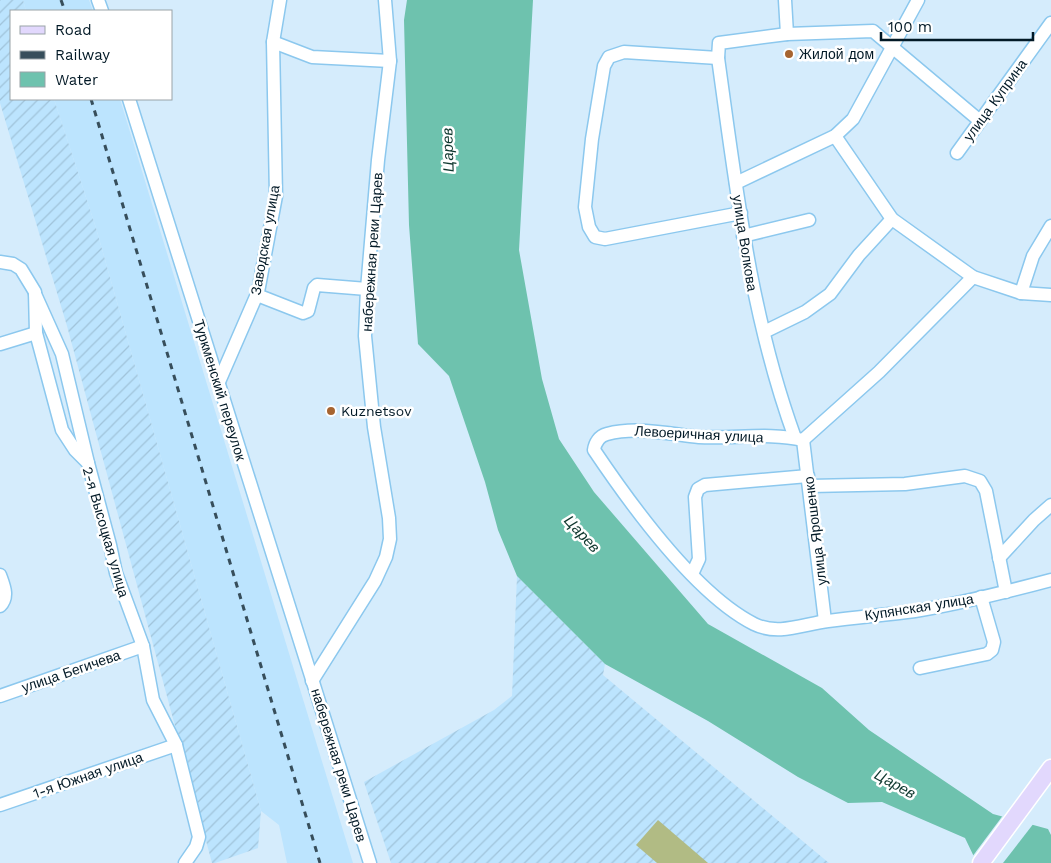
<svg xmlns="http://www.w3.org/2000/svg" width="1051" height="863" viewBox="0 0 1051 863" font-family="'Work Sans',sans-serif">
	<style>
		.built { fill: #bce4fe }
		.industrial { fill: url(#industrial-furrows) }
		.pitch { fill: #b1bb84 }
		.water { fill: #6ec2ae }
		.pier { fill: #d5ecfc }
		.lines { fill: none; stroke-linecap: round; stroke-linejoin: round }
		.minor-casing { stroke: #8cc8ee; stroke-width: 15 }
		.major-casing { stroke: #fff; stroke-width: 19 }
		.minor { stroke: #fff; stroke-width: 12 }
		.major { stroke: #e2d8fd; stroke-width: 16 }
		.rail { stroke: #374e5b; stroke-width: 3; stroke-dasharray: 6 6; stroke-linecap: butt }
		.poi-dot { fill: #a66430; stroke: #fff; stroke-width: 2 }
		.labels { text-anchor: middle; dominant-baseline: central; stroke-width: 5; stroke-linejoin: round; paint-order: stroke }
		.poi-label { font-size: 14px; fill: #021926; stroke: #fff; text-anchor: start }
		.street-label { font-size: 14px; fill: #021926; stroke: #fff }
		.water-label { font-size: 15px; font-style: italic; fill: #0e372e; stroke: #fff }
	</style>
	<defs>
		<pattern id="industrial-furrows" width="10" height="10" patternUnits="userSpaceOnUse" patternTransform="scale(1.25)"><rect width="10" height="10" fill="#bce4fe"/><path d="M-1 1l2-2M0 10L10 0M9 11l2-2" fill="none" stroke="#a0c3da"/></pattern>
	</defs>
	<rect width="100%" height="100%" fill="#d5ecfc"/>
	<g class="built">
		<polygon points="23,0 89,0 93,11 26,11"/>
		<polygon points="54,99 120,99 353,863 287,863 279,825 261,811 96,228"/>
	</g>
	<g class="industrial">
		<polygon points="0,0 23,0 26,11 11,11 11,99 54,99 96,228 261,811 258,848 215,863 212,863 67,326 0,103"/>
		<polygon points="517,576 605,664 603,675 829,863 391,863 364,782 494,710 512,696"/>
	</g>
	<polygon class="pitch" points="658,820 708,863 657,863 636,845"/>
	<polygon class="water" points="407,0 533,0 519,250 542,379 559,439 594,492 708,624 822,688 869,730 993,814 1048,829 1051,835 1051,863 977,863 965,838 882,802 848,803 798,777 708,721 605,664 517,576 498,530 485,482 449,376 418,344 409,225 404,20"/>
	<polygon class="pier" points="1004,814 1034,823 1003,863 975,863 972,857"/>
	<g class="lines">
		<defs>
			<g id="minor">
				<polyline points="98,0 102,11"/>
				<polyline points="785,0 787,34"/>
				<polyline points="273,42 312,57 390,61"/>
				<polyline points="718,58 624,52 609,57 604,66 592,139 585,207 589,227 595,237 605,239 741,213"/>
				<polyline points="129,99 370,863"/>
				<polyline points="835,136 892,219 973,277 1021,293 1051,295"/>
				<polyline points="957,153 1051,23"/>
				<polyline points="736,183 835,136 853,119 918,0"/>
				<polyline points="743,236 809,220"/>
				<polyline points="0,262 13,264 21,269 35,292 36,333 62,430 75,450 88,463 110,545 116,573 143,646 153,700 176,745 199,837 196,847 185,863"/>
				<path d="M973 277 879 372 803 440C770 432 733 439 699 437 669 434 637 426 607 434 599 436 595 443 594 450 631 505 695 594 754 624 778 636 804 624 828 621 857 617 886 615 915 611 960 604 1006 592 1051 580"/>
				<polyline points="1021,293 1033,256 1051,226"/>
				<polyline points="35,294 62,354 88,463"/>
				<polyline points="257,295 303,313 308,311 314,288 317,285 367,289"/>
				<polyline points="764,332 805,312 830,294 859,255 892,219"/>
				<polyline points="0,344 36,333"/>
				<polyline points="218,384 258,292 276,196 273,42 280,0"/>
				<path d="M795 438C750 315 736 186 718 58L719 43 787 34 873 31 980 121"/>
				<polyline points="803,440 825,621"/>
				<polyline points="810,486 905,484 965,476 980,481 986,491 1006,592"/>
				<polyline points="999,558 1034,520 1051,505"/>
				<polyline points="692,574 699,559 695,497 698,489 705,485 808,476"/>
				<path d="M0 575C4 586 9 597 0 606"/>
				<polyline points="920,668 987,654 992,650 994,642 981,597"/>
				<polyline points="312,681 375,581 386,557 390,539 389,518 374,427 365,336 367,289 378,160 390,61 385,0"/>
				<polyline points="0,696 143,646"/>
				<polyline points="0,805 176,745"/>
			</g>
			<polyline id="major" points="981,863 1051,768"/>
		</defs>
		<use href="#minor" class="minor-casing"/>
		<use href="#major" class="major-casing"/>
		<use href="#minor" class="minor"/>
		<use href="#major" class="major"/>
		<g class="rail">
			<polyline points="61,0 65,11"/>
			<polyline points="91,99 320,863"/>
		</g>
	</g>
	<g class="poi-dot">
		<circle cx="789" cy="54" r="5"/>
		<circle cx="331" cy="411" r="5"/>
	</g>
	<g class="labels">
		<g class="poi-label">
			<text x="799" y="54">Жилой дом</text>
			<text x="341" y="411">Kuznetsov</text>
		</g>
		<g class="street-label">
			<text transform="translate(995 100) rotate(-54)">улица Куприна</text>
			<text transform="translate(265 240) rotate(-80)">Заводская улица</text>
			<text transform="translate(745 243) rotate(81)">улица Волкова</text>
			<text transform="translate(372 252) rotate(-86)">набережная реки Царев</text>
			<text transform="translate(220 390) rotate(73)">Туркменский переулок</text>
			<text transform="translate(699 434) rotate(3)">Левоеричная улица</text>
			<text transform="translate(815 531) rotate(-97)">улица Ярошенко</text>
			<text transform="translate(106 532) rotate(74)">2-я Высоцкая улица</text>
			<text transform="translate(919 607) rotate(-9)">Купянская улица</text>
			<text transform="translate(71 671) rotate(-19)">улица Бегичева</text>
			<text transform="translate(339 765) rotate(73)">набережная реки Царев</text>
			<text transform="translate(88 775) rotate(-19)">1-я Южная улица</text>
		</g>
		<g class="water-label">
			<text transform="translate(448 150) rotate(-92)">Царев</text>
			<text transform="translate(582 534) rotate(47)">Царев</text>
			<text transform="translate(895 784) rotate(29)">Царев</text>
		</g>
	</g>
	<rect x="10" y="10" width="162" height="90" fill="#ffffff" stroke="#9aa3a8"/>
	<rect x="20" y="26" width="25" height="8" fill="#e2d8fd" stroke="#9aa3a8"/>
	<text x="55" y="35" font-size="15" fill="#021926">Road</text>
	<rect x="20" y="51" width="25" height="8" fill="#374e5b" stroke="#9aa3a8"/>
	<text x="55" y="60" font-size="15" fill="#021926">Railway</text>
	<rect x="20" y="72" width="25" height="15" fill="#6ec2ae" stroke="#9aa3a8"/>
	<text x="55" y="85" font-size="15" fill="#021926">Water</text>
	<path d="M881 32v8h152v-8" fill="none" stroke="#021926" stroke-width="2.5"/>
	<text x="888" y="32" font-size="15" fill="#021926" stroke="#ffffff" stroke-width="4" paint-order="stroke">100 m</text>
</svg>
